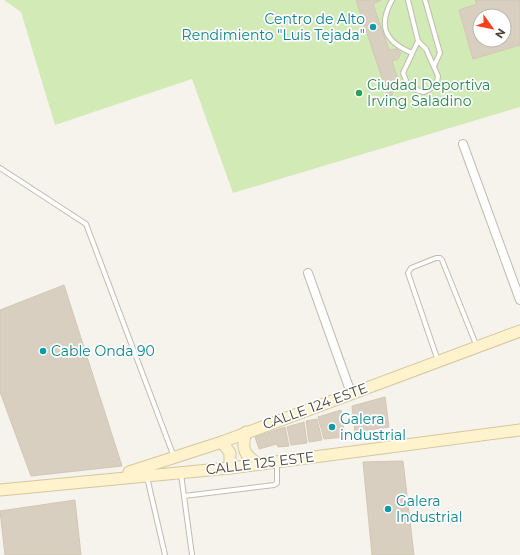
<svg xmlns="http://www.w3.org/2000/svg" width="520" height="555" viewBox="0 0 520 555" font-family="Montserrat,sans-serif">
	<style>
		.pitch { fill: #d2eab5; fill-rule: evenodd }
		.building { fill: #d8cfc1; stroke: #d3c7b4; fill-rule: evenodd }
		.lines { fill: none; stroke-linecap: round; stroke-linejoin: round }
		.lane-casing { stroke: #c2bbae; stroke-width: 6 }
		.street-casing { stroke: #c2bbae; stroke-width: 10 }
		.secondary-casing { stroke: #d6c79b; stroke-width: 13 }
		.lane { stroke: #fff; stroke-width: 4 }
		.street { stroke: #fff; stroke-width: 8 }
		.secondary { stroke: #fff3cd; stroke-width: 11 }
		.culture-dot { fill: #0f9aa8; stroke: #fff; stroke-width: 1.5 }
		.leisure-dot { fill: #2e9e5b; stroke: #fff; stroke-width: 1.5 }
		.labels { text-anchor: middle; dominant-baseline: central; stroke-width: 3.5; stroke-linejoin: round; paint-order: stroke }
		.culture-label { font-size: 14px; fill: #0d838f; stroke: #fff; text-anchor: start }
		.leisure-label { font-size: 14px; fill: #27864d; stroke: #fff; text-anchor: start }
		.street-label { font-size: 14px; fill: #4b4439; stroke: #fff }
	</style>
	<rect width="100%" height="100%" fill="#f6f3ec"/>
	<path class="pitch" d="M4 0H520V107L233 193 192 79 55 125 21 12ZM480 16H504V40H480Z"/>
	<g class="building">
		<polygon points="356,0 381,0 373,4 389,50 397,49 401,53 398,59 392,61 399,83 391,96 388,96"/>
		<path d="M475 0H520V45L473 59 459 10 477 4ZM480 16H504V40H480Z"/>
		<polygon points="64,285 122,466 31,476 0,392 0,310"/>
		<polygon points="385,397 389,427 355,432 352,406"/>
		<polygon points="341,410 345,437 324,439 318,417"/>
		<polygon points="317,419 322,440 309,442 306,421"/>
		<polygon points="304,422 307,443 291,445 287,427"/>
		<polygon points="285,427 289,446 278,447 277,444 259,449 255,437"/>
		<polygon points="403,461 414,555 372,555 363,462"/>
		<polygon points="75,500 81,555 5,555 0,511"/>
	</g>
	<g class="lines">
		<defs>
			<g id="lane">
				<path d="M392 0C377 27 386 42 412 53"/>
				<polyline points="408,0 418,41 426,49 438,76 437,82 430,89 424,92 409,88 403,73 418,41"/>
				<polyline points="425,0 440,53 434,66"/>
				<polyline points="0,168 86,224 174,457"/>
				<polyline points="438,361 408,273 411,268 436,258 440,258 442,260 477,347"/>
				<polyline points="181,474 192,555"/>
				<polyline points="147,477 165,555"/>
				<polyline points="184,496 274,485 277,483 277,462"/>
			</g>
			<g id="street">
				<polyline points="463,144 520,300"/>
				<polyline points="308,273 351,393"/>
			</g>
			<g id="secondary">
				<path d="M246 432C241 448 244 456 259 464"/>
				<polyline points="222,442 230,453 230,468"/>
				<polyline points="129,472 222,442 520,331"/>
				<polyline points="0,490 230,468 520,430"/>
			</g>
		</defs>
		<use href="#lane" class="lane-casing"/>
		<use href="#street" class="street-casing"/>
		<use href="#secondary" class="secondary-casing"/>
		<use href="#lane" class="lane"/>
		<use href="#street" class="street"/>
		<use href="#secondary" class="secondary"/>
	</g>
	<g class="culture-dot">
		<circle cx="373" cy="27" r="4"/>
		<circle cx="43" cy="351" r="4"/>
		<circle cx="332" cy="427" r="4"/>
		<circle cx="388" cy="509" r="4"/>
	</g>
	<circle class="leisure-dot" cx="359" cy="93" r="4"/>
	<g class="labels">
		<g class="culture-label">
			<text x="365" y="19" text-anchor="end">Centro de Alto<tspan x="365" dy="16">Rendimiento "Luis Tejada"</tspan></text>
			<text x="51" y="351">Cable Onda 90</text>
			<text x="340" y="419">Galera<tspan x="340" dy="16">industrial</tspan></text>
			<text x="396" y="501">Galera<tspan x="396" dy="16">Industrial</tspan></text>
		</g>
		<g class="leisure-label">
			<text x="367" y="85">Ciudad Deportiva<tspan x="367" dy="16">Irving Saladino</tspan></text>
		</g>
		<g class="street-label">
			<text transform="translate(315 406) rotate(-20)">CALLE 124 ESTE</text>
			<text transform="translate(260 463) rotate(-7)">CALLE 125 ESTE</text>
		</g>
	</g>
	<g transform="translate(492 28) rotate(123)"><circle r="19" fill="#ffffff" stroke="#b7b4b0"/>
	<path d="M0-3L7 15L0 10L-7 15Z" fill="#fc3f1d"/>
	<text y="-6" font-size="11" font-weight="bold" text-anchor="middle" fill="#4b4439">N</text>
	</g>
</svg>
